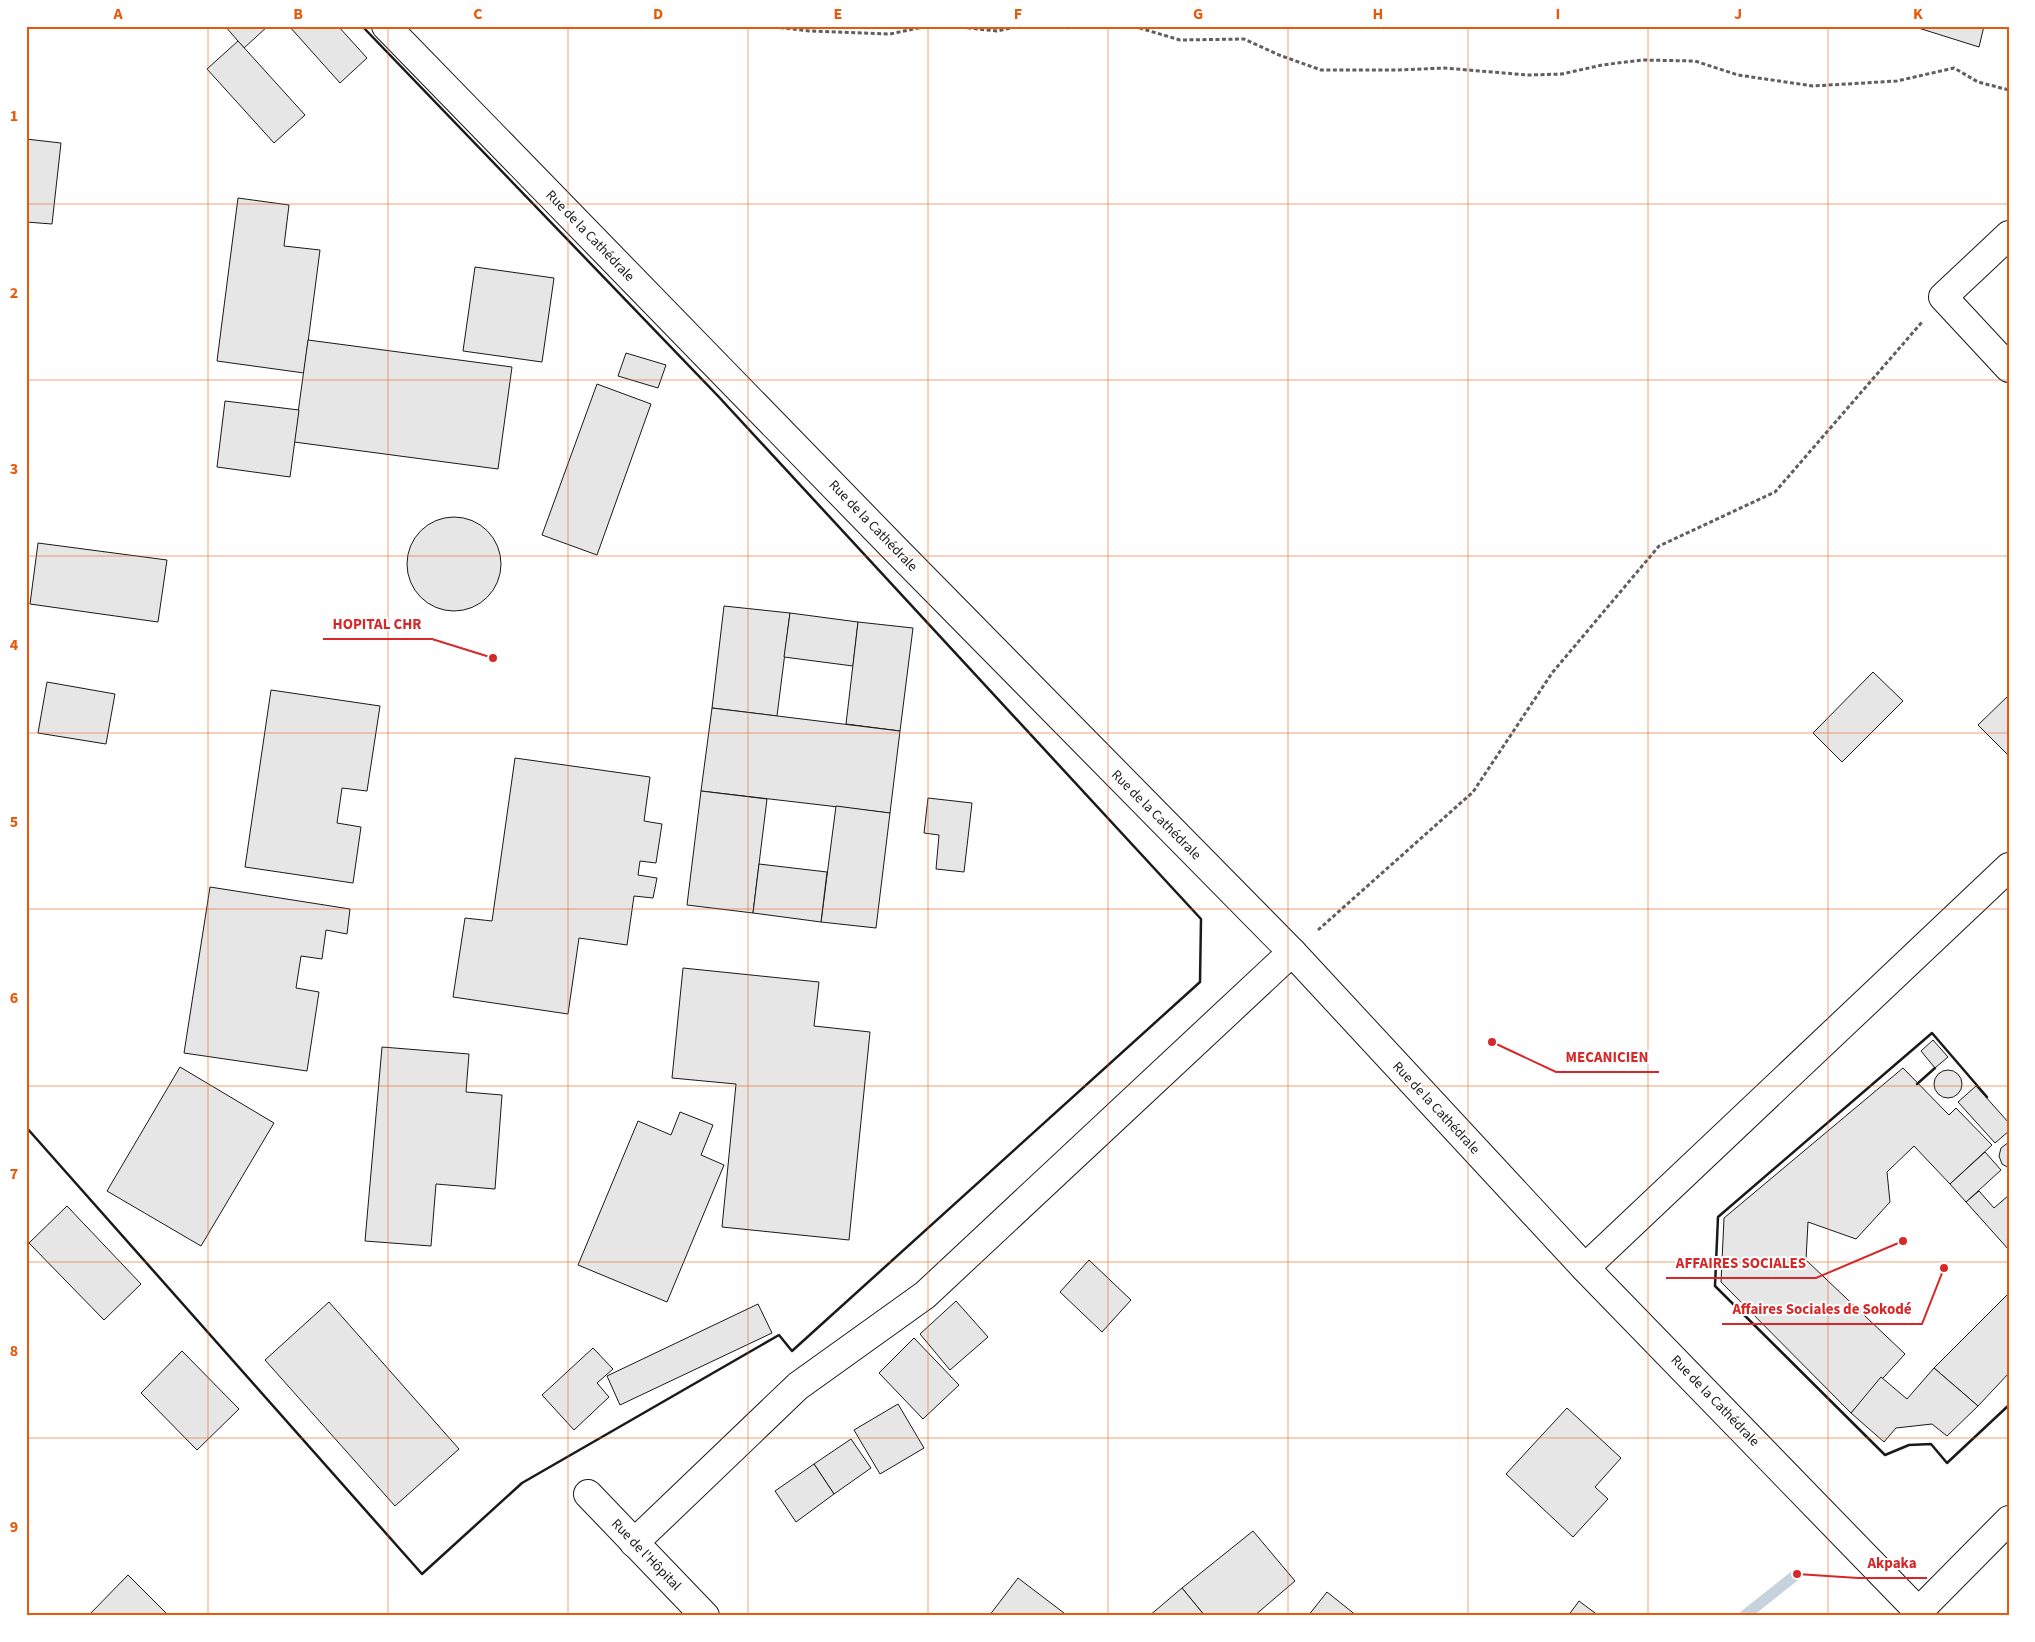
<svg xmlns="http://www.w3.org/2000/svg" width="2035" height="1642" viewBox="0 0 2035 1642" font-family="'Source Sans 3',sans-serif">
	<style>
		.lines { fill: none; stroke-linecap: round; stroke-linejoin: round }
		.stream { stroke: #c6d2dc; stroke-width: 11 }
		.building { fill: #e6e6e6; stroke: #1a1a1a }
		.street-casing { stroke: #1a1a1a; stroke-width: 30 }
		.primary-casing { stroke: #1a1a1a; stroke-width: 30 }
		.path { stroke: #5f5f5f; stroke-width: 3; stroke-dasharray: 4 2.5; stroke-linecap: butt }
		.street { stroke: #fff; stroke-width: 28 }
		.primary { stroke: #fff; stroke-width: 28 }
		.wall { stroke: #1a1a1a; stroke-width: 2.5 }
		.grid { fill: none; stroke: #e8590c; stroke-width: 1; stroke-opacity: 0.55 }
		.labels { text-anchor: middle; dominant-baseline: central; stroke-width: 4; stroke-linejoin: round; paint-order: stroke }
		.street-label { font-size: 14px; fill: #1a1a1a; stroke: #fff }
		.leader { fill: none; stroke: #d62828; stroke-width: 2 }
		.callout-dot { fill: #d62828; stroke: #fff; stroke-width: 2 }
		.callout-label { font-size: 15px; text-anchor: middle; font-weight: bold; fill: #d62828; stroke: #fff; stroke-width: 4; stroke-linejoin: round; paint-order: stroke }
		.neatline { fill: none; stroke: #e8590c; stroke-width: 2 }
		.grid-label { font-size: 16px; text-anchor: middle; font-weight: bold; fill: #e8590c }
	</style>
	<rect width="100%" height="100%" fill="#fff"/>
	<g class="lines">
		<polyline class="stream" points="1744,1616 1797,1574"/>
	</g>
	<g class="building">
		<polygon points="225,26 268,26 244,48"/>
		<polygon points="289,26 338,26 367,58 340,83"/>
		<polygon points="1912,26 1984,26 1979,47"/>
		<polygon points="238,41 305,115 274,143 207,69"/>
		<polygon points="26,139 61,143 52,224 26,222"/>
		<polygon points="238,198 289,205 284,246 320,250 304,373 217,361"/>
		<polygon points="475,267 554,278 542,362 463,351"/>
		<polygon points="308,340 512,367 498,469 294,442"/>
		<polygon points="626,353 666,365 658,388 618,376"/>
		<polygon points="597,384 651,404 597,555 542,535"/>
		<polygon points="225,401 299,410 290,477 217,467"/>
		<circle cx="454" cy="564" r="47"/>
		<polygon points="38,543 167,560 158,622 30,604"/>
		<polygon points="724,606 790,613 777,716 712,708"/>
		<polygon points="790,613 858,622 853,666 784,657"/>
		<polygon points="858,622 913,628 900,731 846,724"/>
		<polygon points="1873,672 1903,701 1842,762 1813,733"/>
		<polygon points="47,682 115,694 106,744 38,733"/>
		<polygon points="271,690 380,706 367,791 342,788 337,823 361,827 353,883 245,867"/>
		<polygon points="2009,695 2009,756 1978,725"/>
		<polygon points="712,708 900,731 890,813 701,791"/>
		<polygon points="515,758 650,777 644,821 662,824 656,863 640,861 638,875 657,878 653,898 634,896 627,945 579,938 568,1014 453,997 465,918 492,921"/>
		<polygon points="701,791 767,799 753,913 687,905"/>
		<polygon points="928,798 972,803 964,872 936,869 939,835 924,833"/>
		<polygon points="836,806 890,813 876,928 821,922"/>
		<polygon points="759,864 827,872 821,922 753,913"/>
		<polygon points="210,887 350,909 347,934 326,930 322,959 301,956 296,988 319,992 307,1071 184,1053"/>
		<polygon points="683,968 819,982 814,1026 870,1032 849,1240 722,1227 736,1084 672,1078"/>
		<polygon points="1933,1040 1948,1057 1935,1068 1921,1051"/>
		<polygon points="382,1047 469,1054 466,1092 502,1095 495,1189 436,1184 431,1246 365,1241"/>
		<polygon points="180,1067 274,1123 201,1246 107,1191"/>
		<polygon points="1903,1068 1949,1115 1956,1108 1992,1145 1950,1184 1914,1146 1887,1172 1890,1202 1856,1239 1808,1222 1806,1260 1905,1354 1851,1413 1721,1282 1724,1218"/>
		<circle cx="1948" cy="1084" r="14"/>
		<polygon points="1976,1086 2009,1123 2009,1131 1995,1143 1958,1102"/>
		<polygon points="680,1112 713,1125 701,1155 724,1165 667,1302 578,1265 638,1121 671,1135"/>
		<polygon points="2009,1142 2009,1168 2002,1164 1999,1156 2001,1148"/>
		<polygon points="1985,1152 2001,1170 1966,1202 1950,1184"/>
		<polygon points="1979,1191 1994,1208 2009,1195 2009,1250 1966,1202"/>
		<polygon points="67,1206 141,1284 104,1320 29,1243"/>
		<polygon points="1089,1260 1131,1300 1102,1332 1060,1292"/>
		<polygon points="2009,1293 2009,1373 1978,1406 1934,1368"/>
		<polygon points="956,1301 988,1337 950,1370 920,1334"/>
		<polygon points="329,1302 459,1449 395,1506 265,1360"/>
		<polygon points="758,1304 772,1333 620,1405 607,1376"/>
		<polygon points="914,1338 959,1385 923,1419 879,1373"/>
		<polygon points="593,1348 613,1369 597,1383 609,1397 574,1430 542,1395"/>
		<polygon points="182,1351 239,1409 197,1450 141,1393"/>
		<polygon points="1934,1368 1978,1406 1947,1436 1932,1424 1896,1428 1884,1442 1851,1413 1881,1377 1907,1399"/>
		<polygon points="898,1404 924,1448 880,1474 854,1430"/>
		<polygon points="1567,1408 1621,1458 1595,1487 1608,1499 1573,1537 1506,1474"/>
		<polygon points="851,1439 871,1468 834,1494 814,1464"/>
		<polygon points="814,1464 834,1494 796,1522 775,1491"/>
		<polygon points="1253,1531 1295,1581 1254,1616 1205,1616 1182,1588"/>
		<polygon points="128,1575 169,1616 88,1616"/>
		<polygon points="1018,1578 1064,1613 1062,1616 989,1616"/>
		<polygon points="1182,1588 1205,1616 1149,1616"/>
		<polygon points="1327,1592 1357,1616 1308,1616"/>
		<polygon points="1579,1601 1599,1616 1568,1616"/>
	</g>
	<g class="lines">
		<defs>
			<g id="street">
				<polyline points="386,26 895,549 1292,952 1585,1268 1919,1612"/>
				<polyline points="2009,235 1943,297 2009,368"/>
				<polyline points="1585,1268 2009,867"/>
				<polyline points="588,1494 705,1616"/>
				<polyline points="634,1543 798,1386 925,1295 1292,952"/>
			</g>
			<polyline id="primary" points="1914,1616 2009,1520"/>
		</defs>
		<use href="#street" class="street-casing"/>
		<use href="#primary" class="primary-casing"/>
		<g class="path">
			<polyline points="767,26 809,31 890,34 928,26 959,27 997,31 1020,26"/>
			<polyline points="1059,26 1070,28 1080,26"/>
			<polyline points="1133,26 1180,40 1244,39 1279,55 1321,70 1398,70 1444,68 1528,75 1562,74 1602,65 1642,60 1695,61 1738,75 1813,86 1897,81 1954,68 1978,82 2009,90"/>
			<polyline points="1318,930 1473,792 1552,673 1659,546 1775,492 1922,322"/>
		</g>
		<use href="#street" class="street"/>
		<use href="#primary" class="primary"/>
		<g class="wall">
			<polyline points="1917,1084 1935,1068"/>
			<polyline points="1987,1097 1932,1033 1718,1217 1715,1286 1885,1455 1909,1445 1931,1444 1947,1463 2009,1405"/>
			<polyline points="26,1127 422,1574 522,1483 779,1335 792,1351 1200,982 1201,919 718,396 362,26"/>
		</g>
	</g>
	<path class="grid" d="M208 26V1616M388 26V1616M568 26V1616M748 26V1616M928 26V1616M1108 26V1616M1288 26V1616M1468 26V1616M1648 26V1616M1828 26V1616M26 204H2009M26 380H2009M26 556H2009M26 733H2009M26 909H2009M26 1086H2009M26 1262H2009M26 1438H2009"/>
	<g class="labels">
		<g class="street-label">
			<text transform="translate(590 236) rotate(46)">Rue de la Cathédrale</text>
			<text transform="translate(873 526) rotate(46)">Rue de la Cathédrale</text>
			<text transform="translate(1156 815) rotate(45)">Rue de la Cathédrale</text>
			<text transform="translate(1436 1108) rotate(47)">Rue de la Cathédrale</text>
			<text transform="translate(1715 1401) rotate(46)">Rue de la Cathédrale</text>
			<text transform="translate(646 1555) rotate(46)">Rue de l'Hôpital</text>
		</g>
	</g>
	<path class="leader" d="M493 658L432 639H323M1492 1042L1556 1072H1659M1903 1241L1816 1278H1666M1944 1268L1922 1324H1722M1797 1574L1858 1578H1927"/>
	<g class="callout-dot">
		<circle cx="493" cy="658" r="5"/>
		<circle cx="1492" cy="1042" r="5"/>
		<circle cx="1903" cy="1241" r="5"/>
		<circle cx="1944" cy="1268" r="5"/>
		<circle cx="1797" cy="1574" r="5"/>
	</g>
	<g class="callout-label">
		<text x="377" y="629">HOPITAL CHR</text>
		<text x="1607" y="1062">MECANICIEN</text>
		<text x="1741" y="1268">AFFAIRES SOCIALES</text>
		<text x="1822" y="1314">Affaires Sociales de Sokodé</text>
		<text x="1892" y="1568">Akpaka</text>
	</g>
	<rect width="2035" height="1642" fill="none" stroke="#ffffff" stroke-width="55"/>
	<rect x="28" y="28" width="1980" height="1586" class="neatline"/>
	<g class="grid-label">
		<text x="118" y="19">A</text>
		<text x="298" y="19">B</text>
		<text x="478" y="19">C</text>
		<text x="658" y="19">D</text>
		<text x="838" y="19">E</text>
		<text x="1018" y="19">F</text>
		<text x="1198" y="19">G</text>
		<text x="1378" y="19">H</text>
		<text x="1558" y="19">I</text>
		<text x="1738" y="19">J</text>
		<text x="1918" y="19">K</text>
		<text x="14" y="121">1</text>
		<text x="14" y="298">2</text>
		<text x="14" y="474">3</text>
		<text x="14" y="650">4</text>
		<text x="14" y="827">5</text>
		<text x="14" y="1003">6</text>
		<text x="14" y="1179">7</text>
		<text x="14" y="1356">8</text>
		<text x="14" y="1532">9</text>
	</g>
</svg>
